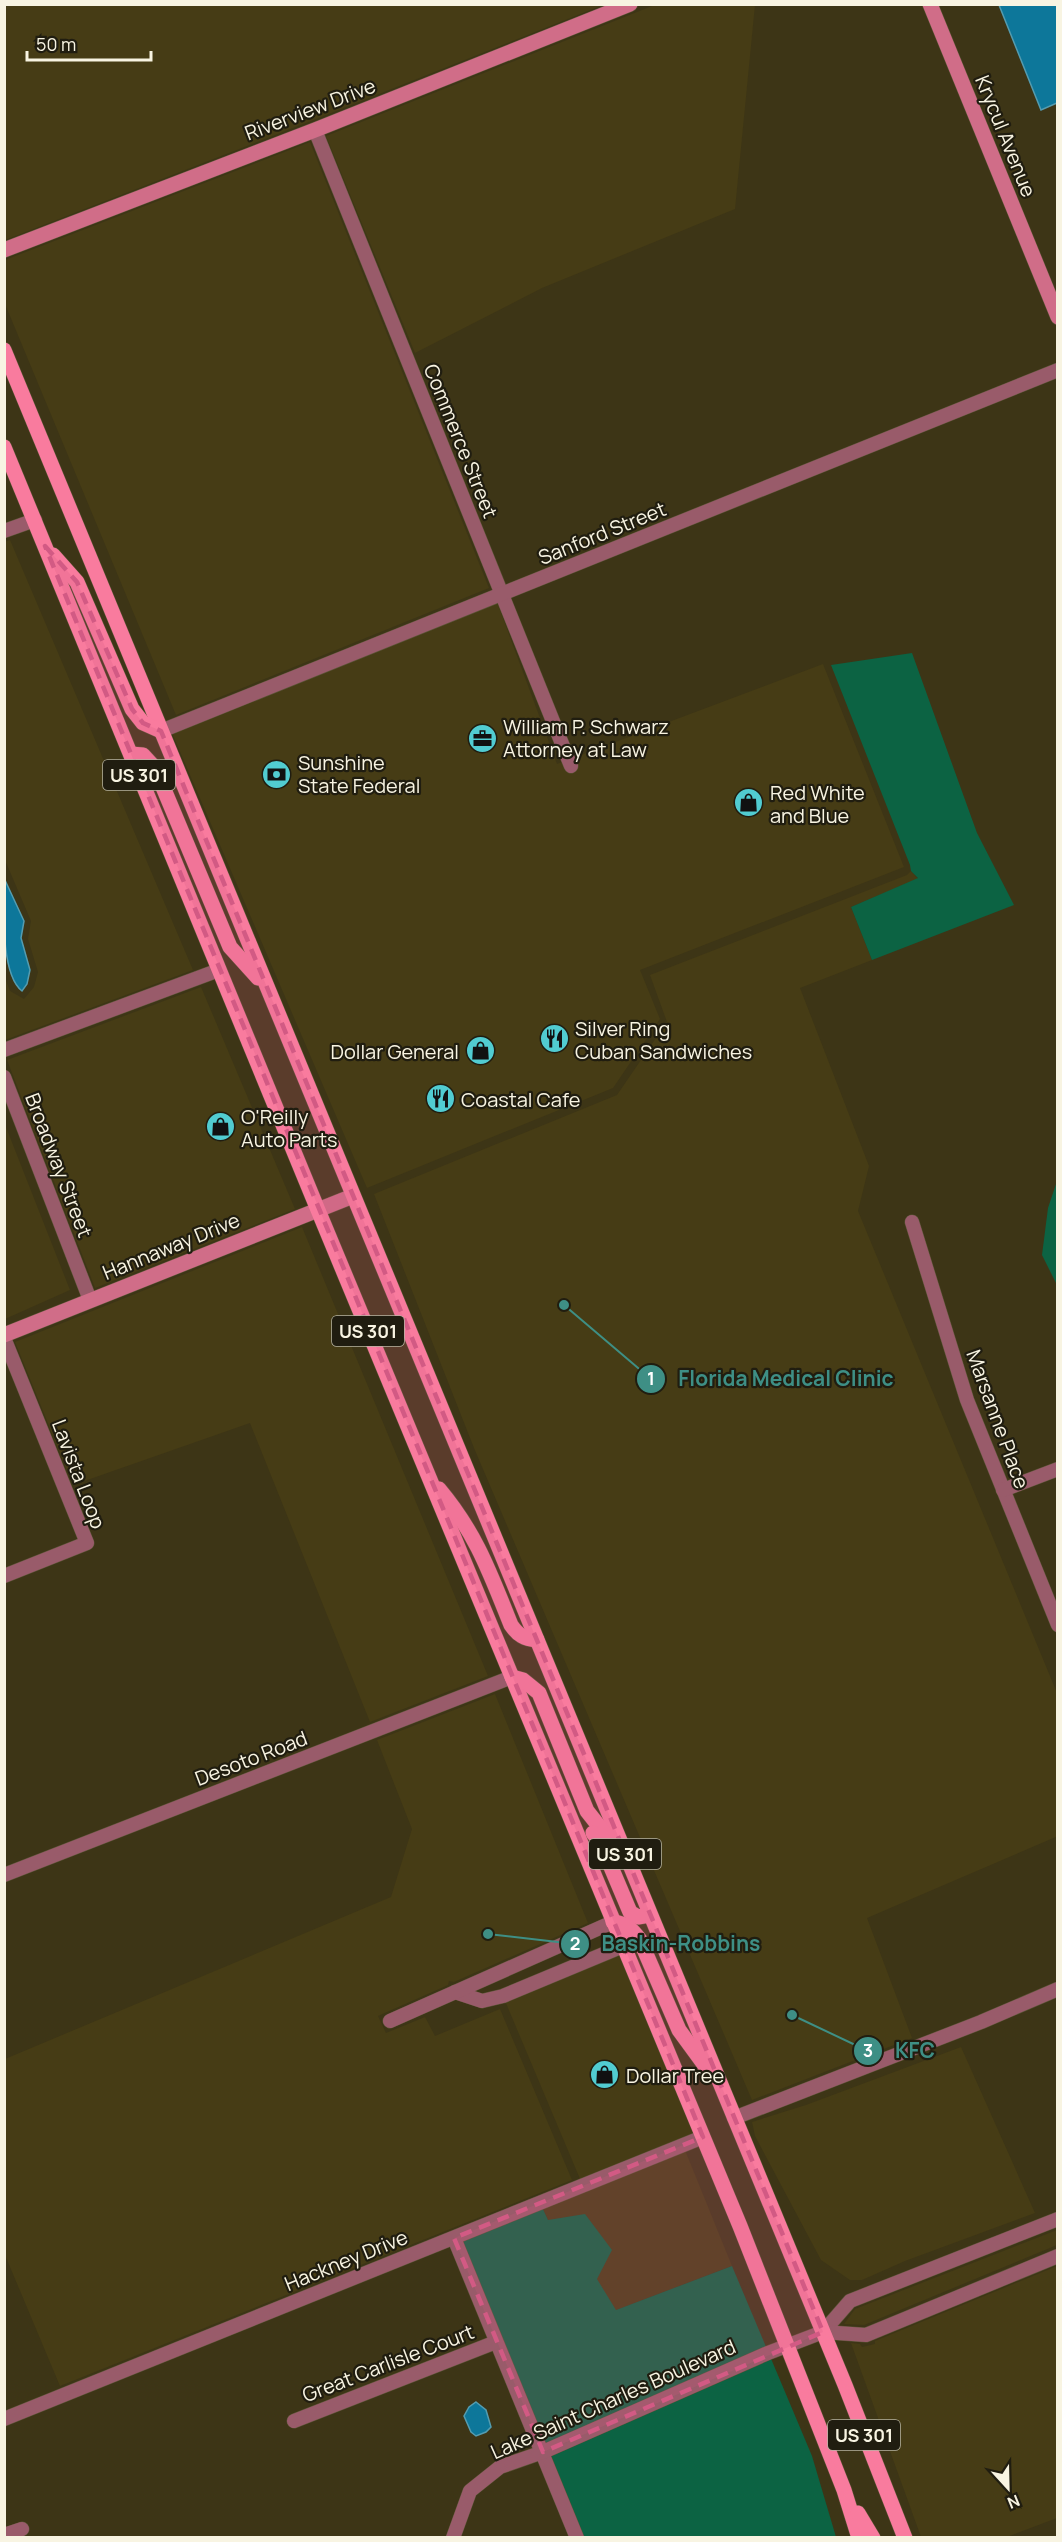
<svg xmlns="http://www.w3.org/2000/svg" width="1062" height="2542" viewBox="0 0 1062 2542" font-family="Manrope,sans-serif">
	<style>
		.built { fill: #463c15 }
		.green { fill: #0c6343 }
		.water { fill: #0d779a; stroke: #549cb0; stroke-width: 1.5 }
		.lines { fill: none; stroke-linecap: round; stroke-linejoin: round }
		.street-casing { stroke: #5b5437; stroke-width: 15 }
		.secondary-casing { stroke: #5b5437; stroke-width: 16 }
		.primary-casing { stroke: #5b5437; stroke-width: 16 }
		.street { stroke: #995b6a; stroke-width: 14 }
		.secondary { stroke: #d06d88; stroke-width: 15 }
		.primary { stroke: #f97b9e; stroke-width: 15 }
		.marked { fill: #d25a84; fill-opacity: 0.2; stroke: #d25a84; stroke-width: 4.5; stroke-dasharray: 12 8; stroke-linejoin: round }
		.labels { text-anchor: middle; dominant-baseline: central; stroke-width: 4.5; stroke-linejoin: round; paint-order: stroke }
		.shield { fill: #201d10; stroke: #b7b4a3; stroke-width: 1.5 }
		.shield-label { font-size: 18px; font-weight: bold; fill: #f8f4e2 }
		.street-label { font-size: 20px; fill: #f8f4e2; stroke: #201d10 }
		.poi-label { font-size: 20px; fill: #f8f4e2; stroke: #201d10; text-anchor: start }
		.leader { fill: none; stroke: #3e8f85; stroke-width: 2 }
		.callout-dot { fill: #3e8f85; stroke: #201d10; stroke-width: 2 }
		.mark-label { font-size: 18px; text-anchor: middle; font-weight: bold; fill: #fff }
		.callout-label { font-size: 21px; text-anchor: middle; font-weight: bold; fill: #3e8f85; stroke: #201d10; stroke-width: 4.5; stroke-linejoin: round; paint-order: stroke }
	</style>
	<rect width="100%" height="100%" fill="#3d3516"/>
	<g class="built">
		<polygon points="5,4 603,4 603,5 311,121 5,240"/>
		<polygon points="657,4 755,5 735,209 542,288 415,353 326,136"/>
		<polygon points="310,142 489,588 176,715 5,304 5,260"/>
		<polygon points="10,540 193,970 5,1040 5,978 10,991 24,999 34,987 38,972 28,939 31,921 5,860 4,542"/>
		<polygon points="497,602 557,764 823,664 904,867 640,970 660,1019 613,1088 367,1188 172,733"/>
		<polygon points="911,871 918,879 851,907 872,960 800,988 869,1166 858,1211 1057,1693 1058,1836 867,1918 912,2038 752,2100 474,1448 374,1194 617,1095 667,1022 650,975 907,875"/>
		<polygon points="201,987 295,1209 95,1288 7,1060"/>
		<polygon points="4,1122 70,1290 5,1319 4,1319"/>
		<polygon points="302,1227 488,1676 370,1722 250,1423 73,1485 15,1342"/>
		<polygon points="495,1694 588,1923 454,1982 449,1981 448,1985 378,2016 386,2033 425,2017 435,2036 500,2009 572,2180 60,2386 5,2255 5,2059 391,1897 412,1829 377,1740"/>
		<polygon points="623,1946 703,2137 583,2186 503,1996"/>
		<polygon points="961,2047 1035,2213 905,2261 862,2280 850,2280 821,2260 755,2136 752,2122 806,2105"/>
		<polygon points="685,2150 732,2266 593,2319 542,2207"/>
		<polygon points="1057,2230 1057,2245 864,2325 844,2324 855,2309"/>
		<polygon points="1057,2266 1057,2518 1007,2537 921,2537 851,2343 860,2344 862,2347 875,2344 875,2341"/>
	</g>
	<g class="green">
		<polygon points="912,653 977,833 1014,905 872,960 851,907 918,878 911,871 910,865 831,665"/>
		<polygon points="1057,1181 1057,1285 1042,1255 1048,1208"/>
		<polygon points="542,2207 548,2220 585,2214 612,2250 597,2279 616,2310 732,2266 812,2456 836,2537 581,2537 456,2239"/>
	</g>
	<g class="water">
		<polygon points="999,5 1057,5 1057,103 1041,110"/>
		<path d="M4 878 24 921 21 938 30 970 27 984 22 991C0 974 4 906 4 878Z"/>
		<polygon points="476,2402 486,2410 491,2427 486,2432 476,2436 471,2432 464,2416 469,2407"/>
	</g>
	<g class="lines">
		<defs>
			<g id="street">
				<polyline points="315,130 571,766"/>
				<polyline points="4,531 35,520"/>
				<polyline points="161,731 1058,370"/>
				<polyline points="4,1050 219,970"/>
				<polyline points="4,1077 90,1300"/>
				<polyline points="912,1222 967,1400 1058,1625"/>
				<polyline points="4,1338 87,1543 4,1576"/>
				<polyline points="1003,1490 1058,1469"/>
				<polyline points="4,1875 512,1677"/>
				<polyline points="455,1992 482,2001 503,1996 623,1946"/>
				<polyline points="390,2021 613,1922"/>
				<polyline points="734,2118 981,2022 1058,1989"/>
				<polyline points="454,2238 577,2538"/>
				<polyline points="823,2332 850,2301 1058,2219"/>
				<polyline points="4,2419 703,2137"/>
				<polyline points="294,2421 496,2342"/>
				<polyline points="4,2535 22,2529"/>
				<polyline points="453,2538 470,2491 500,2467 543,2452 768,2353 823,2332 866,2335 1058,2256"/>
			</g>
			<g id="secondary">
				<polyline points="930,4 1058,317"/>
				<polyline points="4,250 315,130 630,4"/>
				<polyline points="4,1335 353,1196"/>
			</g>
			<g id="primary">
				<polyline points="4,350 845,2385 905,2538"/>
				<polyline points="4,447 318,1210 740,2226 844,2490 859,2538"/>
				<polyline points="53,555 77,582 132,709 143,723 161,731"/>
				<polyline points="131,754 143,755 155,768 230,947 258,978"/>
				<path d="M439 1489C476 1533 490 1573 511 1625 518 1635 524 1639 537 1640"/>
				<polyline points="512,1677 523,1680 539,1693 587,1811 617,1849"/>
				<polyline points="593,1833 600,1841 630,1912 638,1917 650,1915"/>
				<path d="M613 1922C627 1924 632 1929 640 1940L679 2030 709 2071"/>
				<polyline points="858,2513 873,2538"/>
			</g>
		</defs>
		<use href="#street" class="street-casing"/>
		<use href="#secondary" class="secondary-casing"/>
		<use href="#primary" class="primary-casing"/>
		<use href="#street" class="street"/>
		<use href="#secondary" class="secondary"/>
		<use href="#primary" class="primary"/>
	</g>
	<path class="marked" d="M45 546 77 582 132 709 143 723 161 731 823 2332 543 2452 454 2238 703 2137Z"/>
	<defs>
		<symbol id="office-disc" viewBox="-11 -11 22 22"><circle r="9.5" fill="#51ccd1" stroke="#201d10"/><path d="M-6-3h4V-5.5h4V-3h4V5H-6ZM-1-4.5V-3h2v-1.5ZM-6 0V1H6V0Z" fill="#111"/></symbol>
		<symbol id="bank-disc" viewBox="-11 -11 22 22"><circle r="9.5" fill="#51ccd1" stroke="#201d10"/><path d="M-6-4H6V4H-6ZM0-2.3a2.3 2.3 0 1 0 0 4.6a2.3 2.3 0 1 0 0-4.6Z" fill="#111"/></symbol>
		<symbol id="shop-disc" viewBox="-11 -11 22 22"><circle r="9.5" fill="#51ccd1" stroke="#201d10"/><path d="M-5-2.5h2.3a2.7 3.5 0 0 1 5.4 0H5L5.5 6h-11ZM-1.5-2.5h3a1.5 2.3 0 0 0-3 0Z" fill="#111"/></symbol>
		<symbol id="restaurant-disc" viewBox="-11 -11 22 22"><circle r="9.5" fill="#51ccd1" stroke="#201d10"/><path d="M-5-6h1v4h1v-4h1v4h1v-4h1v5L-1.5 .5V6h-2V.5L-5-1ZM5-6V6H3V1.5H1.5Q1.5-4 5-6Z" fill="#111"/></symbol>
	</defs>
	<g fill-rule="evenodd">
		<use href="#office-disc" x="466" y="722" width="33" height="33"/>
		<use href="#bank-disc" x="260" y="758" width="33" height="33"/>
		<use href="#shop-disc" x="732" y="786" width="33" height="33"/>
		<use href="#restaurant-disc" x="538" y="1022" width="33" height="33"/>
		<use href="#shop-disc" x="464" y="1034" width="33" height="33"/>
		<use href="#restaurant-disc" x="424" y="1082" width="33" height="33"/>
		<use href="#shop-disc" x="204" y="1110" width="33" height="33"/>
		<use href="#shop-disc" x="588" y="2058" width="33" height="33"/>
	</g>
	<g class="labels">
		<g class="shield">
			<rect x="103" y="760" width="72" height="30" rx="4.5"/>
			<rect x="332" y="1316" width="72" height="30" rx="4.5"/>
			<rect x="589" y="1839" width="72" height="30" rx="4.5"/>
			<rect x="828" y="2420" width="72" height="30" rx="4.5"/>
		</g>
		<g class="shield-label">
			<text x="139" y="775">US 301</text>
			<text x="368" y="1331">US 301</text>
			<text x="625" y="1854">US 301</text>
			<text x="864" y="2435">US 301</text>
		</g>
		<g class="street-label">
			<text transform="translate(310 109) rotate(-21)">Riverview Drive</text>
			<text transform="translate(1006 136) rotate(68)">Krycul Avenue</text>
			<text transform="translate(461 441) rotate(68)">Commerce Street</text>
			<text transform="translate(602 533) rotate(-22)">Sanford Street</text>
			<text transform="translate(59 1165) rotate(69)">Broadway Street</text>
			<text transform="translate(171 1246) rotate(-22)">Hannaway Drive</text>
			<text transform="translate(998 1419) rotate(70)">Marsanne Place</text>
			<text transform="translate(79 1474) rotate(69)">Lavista Loop</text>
			<text transform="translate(251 1758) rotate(-21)">Desoto Road</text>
			<text transform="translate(346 2260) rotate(-22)">Hackney Drive</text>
			<text transform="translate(388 2363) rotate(-21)">Great Carlisle Court</text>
			<text transform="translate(613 2399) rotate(-24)">Lake Saint Charles Boulevard</text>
		</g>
		<g class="poi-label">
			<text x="503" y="726">William P. Schwarz<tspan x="503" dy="23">Attorney at Law</tspan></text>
			<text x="298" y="762">Sunshine<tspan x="298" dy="23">State Federal</tspan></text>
			<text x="770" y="792">Red White<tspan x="770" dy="23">and Blue</tspan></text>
			<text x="575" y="1028">Silver Ring<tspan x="575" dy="23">Cuban Sandwiches</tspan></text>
			<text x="459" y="1051" text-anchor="end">Dollar General</text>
			<text x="461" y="1099">Coastal Cafe</text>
			<text x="241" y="1116">O'Reilly<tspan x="241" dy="23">Auto Parts</tspan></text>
			<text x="626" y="2075">Dollar Tree</text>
		</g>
	</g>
	<path class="leader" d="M564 1305L651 1379M488 1934L575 1944M792 2015L868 2051"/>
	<g class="callout-dot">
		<circle cx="564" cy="1305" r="6"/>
		<circle cx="488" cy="1934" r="6"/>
		<circle cx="792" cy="2015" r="6"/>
		<circle cx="651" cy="1379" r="15"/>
		<circle cx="575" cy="1944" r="15"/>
		<circle cx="868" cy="2051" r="15"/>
	</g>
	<g class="mark-label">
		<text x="651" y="1385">1</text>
		<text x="575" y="1950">2</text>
		<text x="868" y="2057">3</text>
	</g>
	<g class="callout-label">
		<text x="786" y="1386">Florida Medical Clinic</text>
		<text x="681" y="1951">Baskin-Robbins</text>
		<text x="915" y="2058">KFC</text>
	</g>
	<rect width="1062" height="2542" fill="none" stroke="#f8f4e2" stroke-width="12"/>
	<g transform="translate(1008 2488) rotate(158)" stroke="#201d10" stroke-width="4.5" paint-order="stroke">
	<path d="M0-4.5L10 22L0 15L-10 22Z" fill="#f8f4e2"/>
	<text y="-9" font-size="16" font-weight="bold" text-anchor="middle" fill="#f8f4e2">N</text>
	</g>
	<path d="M27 51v9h124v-9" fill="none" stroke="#f8f4e2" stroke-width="3"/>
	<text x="36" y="51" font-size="18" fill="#f8f4e2" stroke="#201d10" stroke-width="4.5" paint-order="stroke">50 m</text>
</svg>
